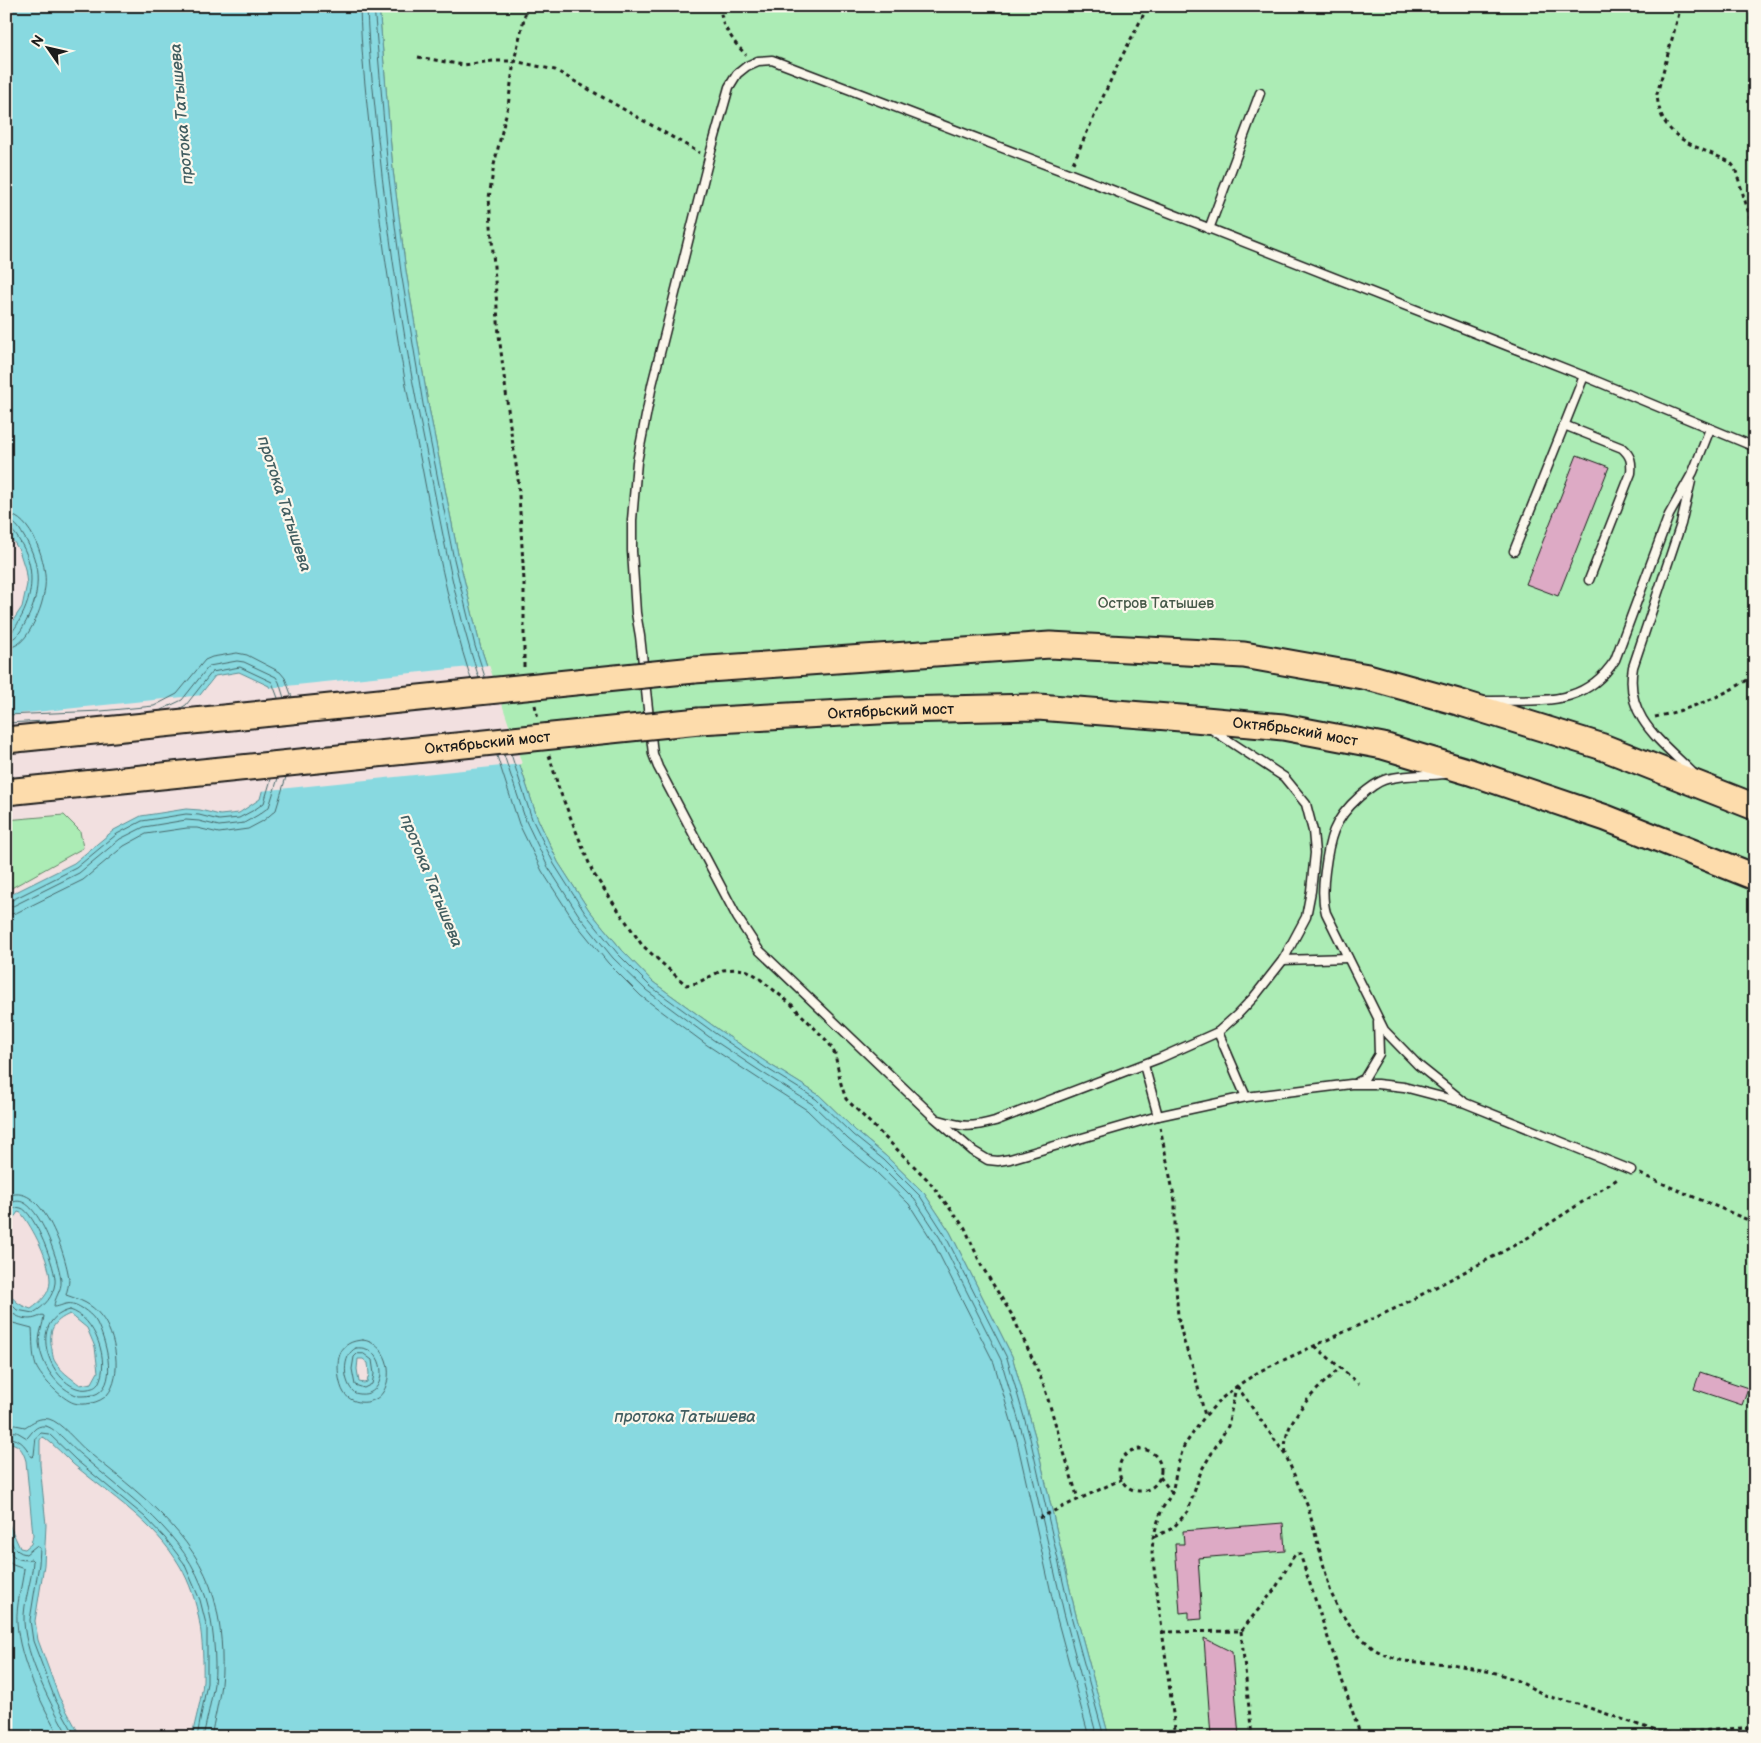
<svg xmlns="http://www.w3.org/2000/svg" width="1761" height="1743" viewBox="0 0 1761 1743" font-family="'Balsamiq Sans',sans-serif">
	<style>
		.green { fill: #acecb5; stroke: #648468 }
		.water { fill: #88d9e0; stroke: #5d8d92; fill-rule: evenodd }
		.pier { fill: #f2e0e0 }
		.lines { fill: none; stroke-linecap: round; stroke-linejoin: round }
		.shore { stroke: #47686a; stroke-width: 1 }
		.building { fill: #ddaac5; stroke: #1c1c1c }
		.service-casing { stroke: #1c1c1c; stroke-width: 11 }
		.primary-casing { stroke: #1c1c1c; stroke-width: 29 }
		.path { stroke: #1c1c1c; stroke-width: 3; stroke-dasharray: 4 4; stroke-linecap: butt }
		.service { stroke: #fbf7ec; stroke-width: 8 }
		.primary { stroke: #fddcac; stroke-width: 25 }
		.primary-bridge-casing { stroke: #1c1c1c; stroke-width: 29; stroke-linecap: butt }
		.primary-bridge { stroke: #fddcac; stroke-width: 25 }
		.labels { text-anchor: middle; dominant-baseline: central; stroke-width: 4.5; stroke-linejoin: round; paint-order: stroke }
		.park-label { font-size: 15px; fill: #475a4a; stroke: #fbf7ec }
		.street-label { font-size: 15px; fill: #1c1c1c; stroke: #fbf7ec }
		.water-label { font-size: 16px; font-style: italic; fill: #425e61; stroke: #fbf7ec }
	</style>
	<rect width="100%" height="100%" fill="#f2e0e0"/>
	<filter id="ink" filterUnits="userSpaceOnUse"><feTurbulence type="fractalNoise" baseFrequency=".02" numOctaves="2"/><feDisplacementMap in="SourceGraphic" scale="10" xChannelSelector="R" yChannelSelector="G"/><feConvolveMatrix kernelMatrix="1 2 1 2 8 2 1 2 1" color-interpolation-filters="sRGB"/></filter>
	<g filter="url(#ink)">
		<g class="green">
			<polygon points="379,6 1755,6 1755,1737 1109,1737 1075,1611 1035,1436 1012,1356 950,1232 924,1193 887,1157 856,1131 819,1095 769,1064 719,1030 653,982 622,950 589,910 558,862 537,817 480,645 458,554 428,403 406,271 393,170"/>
			<polygon points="64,815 80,831 83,848 6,891 6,820"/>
		</g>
		<path class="water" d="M6 6H379L393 170 406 271 428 403 458 554 480 645 537 817 558 862 589 910 622 950 653 982 719 1030 769 1064 819 1095 856 1131 887 1157 924 1193 950 1232 1012 1356 1035 1436 1075 1611 1109 1737H192C195 1719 202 1699 203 1681 204 1641 200 1600 180 1566 155 1523 110 1495 73 1464 64 1455 55 1446 45 1438L42 1437 40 1440V1465L46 1525 44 1565 35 1621 38 1640 59 1697 81 1737H6V1514L8 1522 20 1548 25 1549 31 1544 33 1535 26 1461C23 1450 18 1442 6 1443V1286C11 1299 18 1305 31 1309 41 1302 50 1293 50 1281 50 1261 33 1228 21 1213L18 1212 13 1219 10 1228 6 1251V897L74 863 114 830 141 816 186 809 200 810 220 815 239 813 260 799 281 723 269 686 239 672 215 676 189 709 6 734V631L22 607 27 584 25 569 19 550 6 530ZM70 1314 87 1328 95 1347 98 1372 92 1383 80 1385C71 1378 60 1371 54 1360 53 1357 52 1352 52 1349 48 1331 53 1321 70 1314ZM358 1359H363L368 1363 369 1374 367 1382 364 1383 359 1382 357 1369Z"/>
		<g class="pier">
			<polygon points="489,665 522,764 260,791 279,723 267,688"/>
			<polygon points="203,695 191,711 6,737 6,715"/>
		</g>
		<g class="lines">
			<g class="shore">
				<path d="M360 6C361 51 366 97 371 142 382 249 399 356 421 462 435 535 448 608 471 679"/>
				<path d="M367 6C368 50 374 95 378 138 389 247 406 354 428 460 443 533 455 607 479 678"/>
				<polyline points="374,6 388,171 401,272 423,404 453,555 475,646 485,677"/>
				<path d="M6 514C32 515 48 565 45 587 43 603 38 616 30 630 24 640 18 647 6 648"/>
				<path d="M6 521C16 522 19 528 23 535 43 565 41 597 23 627 19 634 15 640 6 640"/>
				<path d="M6 528C13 529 16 535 19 540 36 565 34 596 19 621 16 627 13 633 6 634"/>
				<polyline points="179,709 186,705 212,672 240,667 272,682 278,698"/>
				<polyline points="161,710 182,700 209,666 237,661 244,662 276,677 279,682 284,698"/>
				<polyline points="6,715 101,711 154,706 177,694 205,660 212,657 237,653 247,655 280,672 285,678 292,697"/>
				<polyline points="6,723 66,720"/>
				<polyline points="511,754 532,819 554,864 585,913 618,954 650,986 716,1034 766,1068 816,1099 853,1135 884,1160 920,1196 945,1235 1007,1358 1030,1438 1070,1612 1104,1737"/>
				<polyline points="504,755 526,821 548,867 580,917 613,958 646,990 712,1039 763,1073 812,1104 848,1139 880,1165 915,1200 940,1238 1001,1360 1024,1439 1064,1613 1097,1737"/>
				<polyline points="497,756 519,824 542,871 574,921 608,963 641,996 707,1045 759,1079 807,1110 843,1145 875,1171 909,1204 933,1242 994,1363 1017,1441 1056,1615 1089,1737"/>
				<polyline points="6,901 10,901 76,868 117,834 142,821 186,814 199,815 219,820 239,818 254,810 264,803 271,779"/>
				<polyline points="6,907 13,906 79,873 120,839 144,827 186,820 199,821 219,826 244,823 258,815 269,807 278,778"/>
				<polyline points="6,915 16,913 83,880 124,846 146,834 187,828 197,828 219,833 248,829 263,821 276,810 286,777"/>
				<path d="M6 1197C41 1177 66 1255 69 1279 69 1285 67 1290 66 1295 80 1300 91 1303 101 1316 116 1334 123 1377 107 1395 100 1403 83 1406 74 1403 62 1399 41 1378 36 1366 32 1354 33 1341 32 1328L13 1323 6 1319"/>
				<path d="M6 1208C32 1176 60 1263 61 1281 62 1290 54 1298 54 1307 60 1307 66 1302 73 1304 81 1306 93 1315 97 1323 105 1339 118 1381 98 1393 93 1396 84 1396 79 1396 57 1389 41 1365 39 1342 39 1333 43 1325 44 1316L42 1315C29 1323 16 1318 6 1308"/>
				<path d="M6 1222C8 1216 12 1205 21 1208 34 1211 57 1270 55 1283 53 1297 45 1306 33 1313L17 1310 6 1299"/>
				<path d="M70 1310C95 1317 111 1362 98 1384 95 1388 92 1388 88 1389 56 1395 21 1322 70 1310Z"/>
				<path d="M363 1340C386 1343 395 1373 383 1392 375 1405 353 1406 344 1393 341 1388 340 1383 339 1378 336 1358 339 1341 363 1340Z"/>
				<path d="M356 1348C390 1344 389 1403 355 1393 343 1384 341 1355 356 1348Z"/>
				<polygon points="364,1354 372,1360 374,1374 372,1384 364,1388 355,1385 352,1369 354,1357 357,1354"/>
				<path d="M6 1423 25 1427C33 1422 39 1417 49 1419 61 1422 76 1442 87 1451 137 1492 195 1532 214 1598 221 1622 224 1659 221 1684 219 1702 214 1720 211 1737"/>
				<path d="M6 1431 17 1432 27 1438C32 1433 35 1425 45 1426 55 1427 71 1447 80 1454 129 1498 185 1531 206 1598 213 1621 217 1661 214 1684 211 1702 207 1719 203 1737"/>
				<path d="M6 1437C18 1438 26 1444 30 1456L32 1457 34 1455 36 1437 41 1433 49 1434 76 1460 145 1517 165 1538 184 1563 200 1600 207 1628V1683L197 1737"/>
				<path d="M6 1530C11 1541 13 1552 26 1554L36 1546 40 1548 39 1564 30 1620 33 1641 55 1699 76 1737"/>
				<path d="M6 1545C11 1557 19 1562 31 1559L33 1561C32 1581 23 1602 24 1622 26 1658 51 1705 69 1737"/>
				<path d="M6 1560 13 1565 24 1569C22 1586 16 1605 17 1622 19 1660 42 1705 60 1737"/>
			</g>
		</g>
		<g class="building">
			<polygon points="1577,455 1609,467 1558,596 1526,584"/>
			<polygon points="1700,1372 1748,1388 1742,1405 1694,1389"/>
			<polygon points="1283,1523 1285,1551 1198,1558 1202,1619 1189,1620 1189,1612 1180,1613 1175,1544 1184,1544 1183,1531"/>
			<polygon points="1204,1638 1232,1652 1239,1737 1211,1737"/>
		</g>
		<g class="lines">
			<defs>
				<g id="service">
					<polyline points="1209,229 1260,93"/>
					<path d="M1564 425 1622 448C1631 456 1632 462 1631 473L1589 580"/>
					<path d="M1691 481 1681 524 1633 667C1624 717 1661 741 1693 773"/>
					<polyline points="1514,551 1584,376"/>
					<path d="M1487 701C1539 699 1583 709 1615 660L1669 515 1693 472 1710 429"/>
					<path d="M1445 774C1426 776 1403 774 1384 780 1375 783 1366 791 1359 797 1333 820 1329 839 1325 871 1323 886 1322 899 1326 913L1384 1030 1418 1065 1463 1101"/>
					<polyline points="1283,960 1348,958"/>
					<polyline points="1218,1032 1246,1097"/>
					<polyline points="1144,1065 1158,1116"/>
					<polyline points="1358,1082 1364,1079 1379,1054 1378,1022"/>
					<path d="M939 1120C963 1127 970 1128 995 1121L1160 1058 1218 1032 1237 1015 1254 997 1283 960 1306 917 1311 891 1315 853 1313 831 1306 804 1284 777 1211 729"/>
					<polyline points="1631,1170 1465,1103 1404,1087 1377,1084 1351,1084 1246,1097 1158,1116 1010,1159 998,1161 988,1160 973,1151 935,1118 758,949 737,917 658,767 653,754 640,636 636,613 632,551 632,520 637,462 652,385 709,158 729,87 737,74 747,66 758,61 772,60 1089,181 1584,376 1755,447"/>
				</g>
				<g id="primary">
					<polyline points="694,670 1050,645 1244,655 1368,677 1458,702 1600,746 1755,807"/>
					<path id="s1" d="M699 721 897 710 1038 707 1194 719 1283 727 1383 746 1470 772 1606 818 1755 877"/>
				</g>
			</defs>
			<use href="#service" class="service-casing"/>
			<use href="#primary" class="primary-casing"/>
			<g class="path">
				<polyline points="719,6 724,26 736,44 746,55"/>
				<path d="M1681 6 1657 94C1660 140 1695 145 1730 162L1735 168 1750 217 1755 224"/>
				<polyline points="418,57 463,65 493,61 514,61 555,70 700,153"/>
				<polyline points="1073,163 1118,64 1148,6"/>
				<polyline points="524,667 524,581 518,478 510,425 499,335 489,198 494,165 508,106 514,61 527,6"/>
				<polyline points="535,705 538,718"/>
				<path d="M1655 717C1691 709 1724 696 1755 675"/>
				<polyline points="549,755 559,789 593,873 642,945 686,985 697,983 723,970 738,969 748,971 755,975 791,1004 829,1043 835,1054 841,1084 846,1099 927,1179 965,1228 981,1265 1012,1315 1034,1362 1044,1386 1078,1499"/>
				<polyline points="1160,1127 1175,1201 1175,1270 1178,1317 1184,1342 1193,1367 1205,1416"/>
				<polyline points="1640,1174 1755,1223"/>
				<polyline points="1315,1346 1359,1384"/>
				<polyline points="1237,1386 1286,1456 1308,1507 1331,1593 1340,1612 1357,1634 1374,1649 1383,1654 1403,1661 1452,1664 1496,1673 1514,1679 1547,1696 1581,1705 1656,1731 1674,1733 1755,1727"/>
				<circle cx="1140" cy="1470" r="21"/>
				<path d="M1286 1453C1280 1421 1319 1387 1340 1368"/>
				<polyline points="1160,1477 1172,1493"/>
				<polyline points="1039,1518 1122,1479"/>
				<polyline points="1154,1537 1173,1528 1188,1511 1201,1471 1228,1426 1236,1387"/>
				<polyline points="1241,1631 1252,1737"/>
				<polyline points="1162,1632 1241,1631 1275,1589 1295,1554 1300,1554 1361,1737"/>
				<polyline points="1176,1737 1152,1553 1153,1538 1158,1521 1162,1509 1172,1493 1178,1464 1184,1446 1205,1416 1221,1399 1237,1386 1260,1371 1396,1308 1504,1251 1529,1237 1619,1178"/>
				<polyline points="1746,1737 1754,1728"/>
			</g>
			<use href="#service" class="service"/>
			<use href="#primary" class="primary"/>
			<defs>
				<g id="primary-bridge">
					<polyline points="6,740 694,670"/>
					<path id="s2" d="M6 792 699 721"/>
				</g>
			</defs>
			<use href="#primary-bridge" class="primary-bridge-casing"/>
			<use href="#primary-bridge" class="primary-bridge"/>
		</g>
	</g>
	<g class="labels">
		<g class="park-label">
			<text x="1156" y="603">Остров Татышев</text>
		</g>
		<g class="street-label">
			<text stroke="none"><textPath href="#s1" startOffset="192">Октябрьский мост</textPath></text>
			<text stroke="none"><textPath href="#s1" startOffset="598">Октябрьский мост</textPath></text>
			<text stroke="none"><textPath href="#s2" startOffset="484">Октябрьский мост</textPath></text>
		</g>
		<g class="water-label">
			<text transform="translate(182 114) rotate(-95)">протока Татышева</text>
			<text transform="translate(284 504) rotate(72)">протока Татышева</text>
			<text transform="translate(431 881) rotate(68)">протока Татышева</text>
			<text x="685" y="1417">протока Татышева</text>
		</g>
	</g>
	<rect width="1761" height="1743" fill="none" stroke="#fbf7ec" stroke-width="25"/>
	<rect x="12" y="12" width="1736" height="1718" fill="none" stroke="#1c1c1c" stroke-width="2" filter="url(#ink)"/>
	<g transform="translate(48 48) rotate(304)" stroke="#fbf7ec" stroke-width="4" paint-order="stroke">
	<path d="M0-4L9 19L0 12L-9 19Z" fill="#1c1c1c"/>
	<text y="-8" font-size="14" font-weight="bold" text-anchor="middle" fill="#1c1c1c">N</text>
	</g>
</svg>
